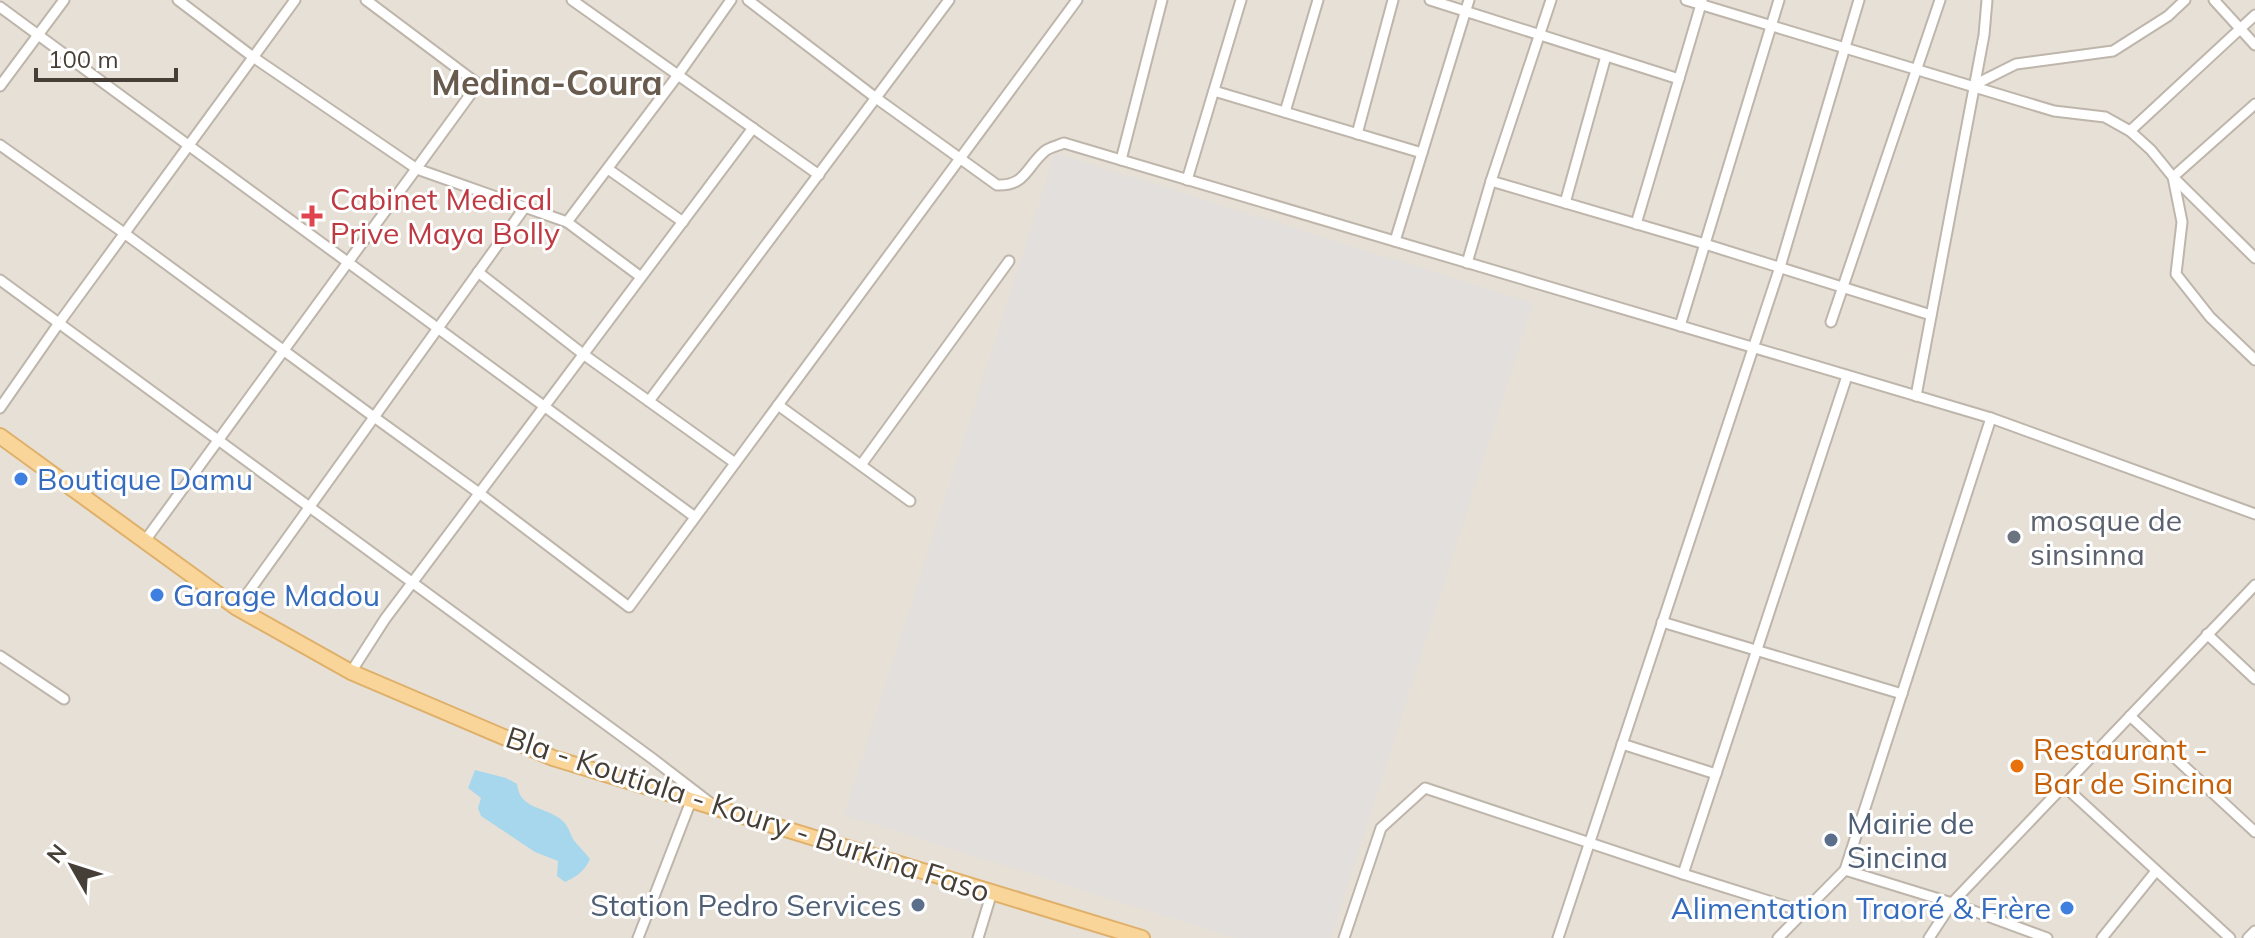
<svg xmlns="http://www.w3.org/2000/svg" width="2255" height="938" viewBox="0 0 2255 938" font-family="Mulish,sans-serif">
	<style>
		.residential { fill: #e7e0d6 }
		.parking { fill: #e2dfdc }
		.water { fill: #a7d7ed }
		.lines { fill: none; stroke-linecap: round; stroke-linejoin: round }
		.street-casing { stroke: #beb5ab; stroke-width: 13 }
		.primary-casing { stroke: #dfb06a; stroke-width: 18 }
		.street { stroke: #fff; stroke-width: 9 }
		.primary { stroke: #fad59a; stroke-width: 14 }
		.health-dot { fill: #e0444e; stroke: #fff; stroke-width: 3 }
		.shop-dot { fill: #3f7fe0; stroke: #fff; stroke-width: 3 }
		.worship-dot { fill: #6b7280; stroke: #fff; stroke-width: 3 }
		.food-dot { fill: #e8710a; stroke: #fff; stroke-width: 3 }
		.service-dot { fill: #5c6f8a; stroke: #fff; stroke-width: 3 }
		.labels { text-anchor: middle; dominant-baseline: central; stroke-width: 6; stroke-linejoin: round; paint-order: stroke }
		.health-label { font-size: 30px; fill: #be3a42; stroke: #fff; text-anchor: start }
		.shop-label { font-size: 30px; fill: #366cbe; stroke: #fff; text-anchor: start }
		.worship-label { font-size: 30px; fill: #5b616d; stroke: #fff; text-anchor: start }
		.food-label { font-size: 30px; fill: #c56008; stroke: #fff; text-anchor: start }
		.street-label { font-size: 30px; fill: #463f37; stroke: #fff }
		.service-label { font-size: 30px; fill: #4e5e75; stroke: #fff; text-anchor: start }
		.quarter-label { font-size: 34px; font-weight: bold; fill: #685b4e; stroke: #fff }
	</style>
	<rect width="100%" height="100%" fill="#f3efe8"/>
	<rect class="residential" x="0" y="0" width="2255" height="938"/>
	<polygon class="parking" points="1055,153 1533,303 1331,938 1235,938 844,815"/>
	<path class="water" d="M475 770 506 778 517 784C520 809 542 806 559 818 568 824 569 831 573 839 577 845 585 852 590 859 585 871 576 877 565 882L557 876 558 861 535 852 481 816 478 808 481 798 468 788Z"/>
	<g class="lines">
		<defs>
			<g id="street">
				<polyline points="178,0 253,57 417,169 567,222"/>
				<polyline points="572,0 819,175"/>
				<path d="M748 0 876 98 997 185C1026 186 1026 167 1045 151 1050 147 1057 146 1064 143L1991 418 2255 514"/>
				<polyline points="1430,0 1679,79"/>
				<polyline points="1686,0 2054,111 2105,117 2130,131 2151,150 2173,177 2182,222 2176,274 2210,317 2255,360"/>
				<polyline points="2214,0 2255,45"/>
				<polyline points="0,7 695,517"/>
				<polyline points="1974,85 2016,64 2113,51 2168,16 2185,0"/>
				<polyline points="0,86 64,0"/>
				<polyline points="1214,91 1422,153"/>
				<polyline points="2255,104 2173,177 2255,258"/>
				<polyline points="1285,112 1318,0"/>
				<polyline points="2130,131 2255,15"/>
				<polyline points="1357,134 1393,0"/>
				<polyline points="0,145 124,233 374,417 479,493 629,607 1077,0"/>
				<polyline points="1121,160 1162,0"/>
				<polyline points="608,169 683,222"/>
				<polyline points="1187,180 1241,0"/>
				<polyline points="1491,181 1705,244 1931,315"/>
				<polyline points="1565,203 1606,56"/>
				<polyline points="1636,224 1702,1"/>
				<polyline points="1395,241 1469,0"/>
				<polyline points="1467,263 1491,181 1551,0"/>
				<polyline points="478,272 583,354 735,463"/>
				<polyline points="641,277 567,222 678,75 731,0"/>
				<polyline points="0,280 653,759 709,802"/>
				<polyline points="1831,322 1940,0"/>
				<polyline points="1680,326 1779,0"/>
				<polyline points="1916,396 1984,35 1987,0"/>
				<polyline points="649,401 949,0"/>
				<polyline points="778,405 910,501"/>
				<polyline points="0,408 59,323 295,0"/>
				<polyline points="861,465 1009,261"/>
				<polyline points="144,542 478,84 366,0"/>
				<polyline points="237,608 525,207"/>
				<polyline points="1662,622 1902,694"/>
				<polyline points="2207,634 2255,679"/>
				<polyline points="0,656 64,699"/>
				<polyline points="351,672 385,619 753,128"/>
				<polyline points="2130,716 2255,832"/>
				<polyline points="1622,744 1716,774"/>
				<polyline points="2063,785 2230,938"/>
				<polyline points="1845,870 1952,903 2047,938"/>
				<polyline points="1683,874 1847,376"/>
				<polyline points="638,938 691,801"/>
				<polyline points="978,938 992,892"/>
				<polyline points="1344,938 1381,828 1425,788 1683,874 1804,912"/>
				<polyline points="1558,938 1780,267 1859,0"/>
				<polyline points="1778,938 1845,870 1991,418"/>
				<polyline points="1929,938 1952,903 2255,585"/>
				<polyline points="2102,938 2156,871"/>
				<polyline points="2248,938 2255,931"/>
			</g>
			<polyline id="primary" points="0,436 237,608 351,672 553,758 1142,938"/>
		</defs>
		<use href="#street" class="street-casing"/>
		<use href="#primary" class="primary-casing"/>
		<use href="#street" class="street"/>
		<use href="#primary" class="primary"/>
	</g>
	<path class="health-dot" d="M308 204h8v8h8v8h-8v8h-8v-8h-8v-8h8z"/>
	<g class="shop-dot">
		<circle cx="21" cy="479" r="8"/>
		<circle cx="157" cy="595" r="8"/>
		<circle cx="2067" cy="908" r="8"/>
	</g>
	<circle class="worship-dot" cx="2014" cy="537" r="8"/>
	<circle class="food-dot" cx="2017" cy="766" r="8"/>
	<g class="service-dot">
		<circle cx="1831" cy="840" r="8"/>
		<circle cx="918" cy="905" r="8"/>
	</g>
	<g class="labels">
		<g class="health-label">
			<text x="330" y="199">Cabinet Medical<tspan x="330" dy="34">Prive Maya Bolly</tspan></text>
		</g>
		<g class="shop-label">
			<text x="37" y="479">Boutique Damu</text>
			<text x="173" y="595">Garage Madou</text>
			<text x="2051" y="908" text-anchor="end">Alimentation Traoré &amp; Frère</text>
		</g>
		<g class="worship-label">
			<text x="2030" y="520">mosque de<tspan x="2030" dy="34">sinsinna</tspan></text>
		</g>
		<g class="food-label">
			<text x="2033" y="749">Restaurant -<tspan x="2033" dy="34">Bar de Sincina</tspan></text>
		</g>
		<g class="street-label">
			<text transform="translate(748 814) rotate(18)">Bla - Koutiala - Koury - Burkina Faso</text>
		</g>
		<g class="service-label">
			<text x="1847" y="823">Mairie de<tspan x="1847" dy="34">Sincina</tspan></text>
			<text x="902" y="905" text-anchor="end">Station Pedro Services</text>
		</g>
		<g class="quarter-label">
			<text x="547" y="82">Medina-Coura</text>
		</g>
	</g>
	<g transform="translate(72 866) rotate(309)" stroke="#ffffff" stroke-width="6" paint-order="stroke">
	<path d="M0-6L14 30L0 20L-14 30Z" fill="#463f37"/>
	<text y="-12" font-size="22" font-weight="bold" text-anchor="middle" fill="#463f37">N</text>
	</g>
	<path d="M36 68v12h140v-12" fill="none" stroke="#463f37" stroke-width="4"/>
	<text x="48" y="68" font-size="24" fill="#463f37" stroke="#ffffff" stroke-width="6" paint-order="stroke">100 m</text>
</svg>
